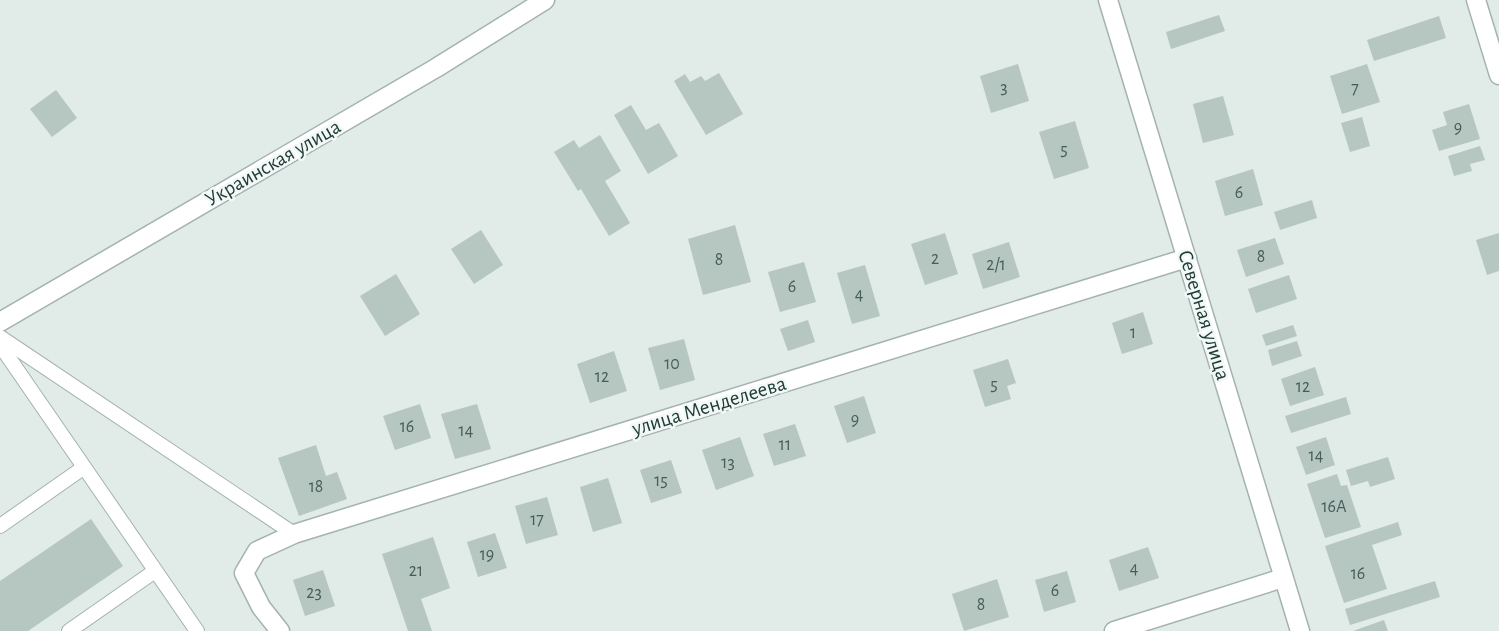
<svg xmlns="http://www.w3.org/2000/svg" width="1499" height="631" viewBox="0 0 1499 631" font-family="'Alegreya Sans',sans-serif">
	<style>
		.building { fill: #b6c6c1 }
		.lines { fill: none; stroke-linecap: round; stroke-linejoin: round }
		.service-casing { stroke: #a4b3b0; stroke-width: 16 }
		.minor-casing { stroke: #a4b3b0; stroke-width: 21 }
		.service { stroke: #fff; stroke-width: 14 }
		.minor { stroke: #fff; stroke-width: 18 }
		.labels { text-anchor: middle; dominant-baseline: central; stroke-width: 5; stroke-linejoin: round; paint-order: stroke }
		.number-label { font-size: 18px; fill: #465e5a }
		.street-label { font-size: 21px; fill: #213c38; stroke: #f1f8f5 }
	</style>
	<rect width="100%" height="100%" fill="#e1ebe8"/>
	<g class="building">
		<polygon points="1219,15 1225,31 1171,49 1166,32"/>
		<polygon points="1439,16 1446,38 1374,61 1367,40"/>
		<polygon points="1018,64 1029,101 991,113 980,76"/>
		<polygon points="1367,64 1380,102 1342,114 1330,76"/>
		<polygon points="719,73 743,114 706,135 674,81 685,74 690,82 701,76 705,81"/>
		<polygon points="56,90 77,118 52,137 30,109"/>
		<polygon points="1223,96 1234,135 1203,143 1193,104"/>
		<polygon points="1469,104 1480,139 1439,151 1432,130 1447,125 1443,112"/>
		<polygon points="631,105 646,130 659,123 678,156 648,174 614,115"/>
		<polygon points="1362,117 1370,146 1350,152 1341,123"/>
		<polygon points="1075,121 1089,168 1054,179 1039,132"/>
		<polygon points="600,135 621,171 605,181 630,223 609,236 581,189 578,191 554,152 574,140 579,148"/>
		<polygon points="1480,146 1485,160 1470,164 1472,171 1454,176 1448,156"/>
		<polygon points="1253,169 1263,205 1225,216 1215,181"/>
		<polygon points="1312,200 1317,218 1280,230 1274,212"/>
		<polygon points="735,225 751,282 703,295 688,239"/>
		<polygon points="481,230 503,265 474,284 451,249"/>
		<polygon points="945,233 958,274 925,285 911,244"/>
		<polygon points="1499,233 1499,271 1487,275 1476,240"/>
		<polygon points="1275,238 1284,264 1246,277 1237,250"/>
		<polygon points="1009,242 1020,277 983,289 972,254"/>
		<polygon points="804,262 816,302 780,312 768,272"/>
		<polygon points="865,265 880,316 852,324 837,273"/>
		<polygon points="396,274 420,314 385,336 360,296"/>
		<polygon points="1289,275 1297,299 1256,313 1248,289"/>
		<polygon points="1143,312 1153,344 1122,354 1112,323"/>
		<polygon points="808,320 815,342 788,351 780,329"/>
		<polygon points="1293,325 1297,336 1266,346 1262,335"/>
		<polygon points="684,339 695,380 660,390 648,348"/>
		<polygon points="1297,341 1302,356 1272,366 1268,350"/>
		<polygon points="614,351 627,391 590,403 577,364"/>
		<polygon points="1008,359 1016,383 1007,386 1011,399 985,407 973,370"/>
		<polygon points="1315,367 1324,395 1290,406 1281,379"/>
		<polygon points="864,396 876,433 847,443 834,406"/>
		<polygon points="1346,397 1351,414 1291,433 1285,416"/>
		<polygon points="420,404 431,438 395,450 383,416"/>
		<polygon points="477,404 491,449 455,459 441,414"/>
		<polygon points="795,424 806,456 774,466 763,434"/>
		<polygon points="740,437 754,476 716,490 702,450"/>
		<polygon points="1326,437 1335,465 1306,475 1296,447"/>
		<polygon points="316,445 326,476 337,472 347,499 299,516 278,458"/>
		<polygon points="1388,457 1395,479 1370,487 1368,481 1351,486 1346,470"/>
		<polygon points="671,460 682,493 651,503 640,470"/>
		<polygon points="1337,474 1341,486 1347,485 1361,527 1325,538 1307,484"/>
		<polygon points="608,478 622,523 593,532 580,487"/>
		<polygon points="547,497 558,535 526,544 515,506"/>
		<polygon points="91,519 123,566 28,631 0,631 0,581"/>
		<polygon points="1398,522 1402,535 1372,545 1387,589 1344,603 1325,546"/>
		<polygon points="495,533 507,568 478,577 467,542"/>
		<polygon points="433,537 450,588 421,599 432,631 408,631 382,554"/>
		<polygon points="1148,547 1159,578 1119,591 1109,560"/>
		<polygon points="323,570 335,606 305,616 293,580"/>
		<polygon points="1067,571 1076,602 1044,612 1035,580"/>
		<polygon points="997,579 1009,617 964,631 952,594"/>
		<polygon points="1435,581 1440,597 1350,625 1345,609"/>
		<polygon points="1384,620 1388,631 1353,631"/>
	</g>
	<g class="lines">
		<defs>
			<g id="service">
				<polyline points="0,337 294,534"/>
				<polyline points="0,345 197,631"/>
				<polyline points="0,526 83,468"/>
				<polyline points="69,631 155,571"/>
			</g>
			<g id="minor">
				<polyline points="1108,0 1300,631"/>
				<polyline points="1476,0 1499,75"/>
				<polyline points="0,322 436,68 545,0"/>
				<polyline points="280,631 261,607 244,573 257,551 294,534 1187,258"/>
				<polyline points="1114,631 1283,578"/>
			</g>
		</defs>
		<use href="#service" class="service-casing"/>
		<use href="#minor" class="minor-casing"/>
		<use href="#service" class="service"/>
		<use href="#minor" class="minor"/>
	</g>
	<g class="labels">
		<g class="number-label">
			<text x="1004" y="88">3</text>
			<text x="1355" y="89">7</text>
			<text x="1458" y="128">9</text>
			<text x="1064" y="150">5</text>
			<text x="1239" y="193">6</text>
			<text x="1261" y="257">8</text>
			<text x="935" y="259">2</text>
			<text x="719" y="260">8</text>
			<text x="996" y="265">2/1</text>
			<text x="792" y="287">6</text>
			<text x="859" y="295">4</text>
			<text x="1133" y="333">1</text>
			<text x="672" y="364">10</text>
			<text x="602" y="377">12</text>
			<text x="994" y="385">5</text>
			<text x="1303" y="387">12</text>
			<text x="855" y="420">9</text>
			<text x="407" y="427">16</text>
			<text x="466" y="431">14</text>
			<text x="785" y="445">11</text>
			<text x="1316" y="456">14</text>
			<text x="728" y="463">13</text>
			<text x="661" y="481">15</text>
			<text x="316" y="487">18</text>
			<text x="1334" y="507">16А</text>
			<text x="537" y="520">17</text>
			<text x="487" y="555">19</text>
			<text x="1134" y="569">4</text>
			<text x="416" y="571">21</text>
			<text x="1358" y="574">16</text>
			<text x="1055" y="591">6</text>
			<text x="314" y="593">23</text>
			<text x="981" y="605">8</text>
		</g>
		<g class="street-label">
			<text transform="translate(273 163) rotate(-30)">Украинская улица</text>
			<text transform="translate(1204 315) rotate(73)">Северная улица</text>
			<text transform="translate(709 406) rotate(-17)">улица Менделеева</text>
		</g>
	</g>
</svg>
